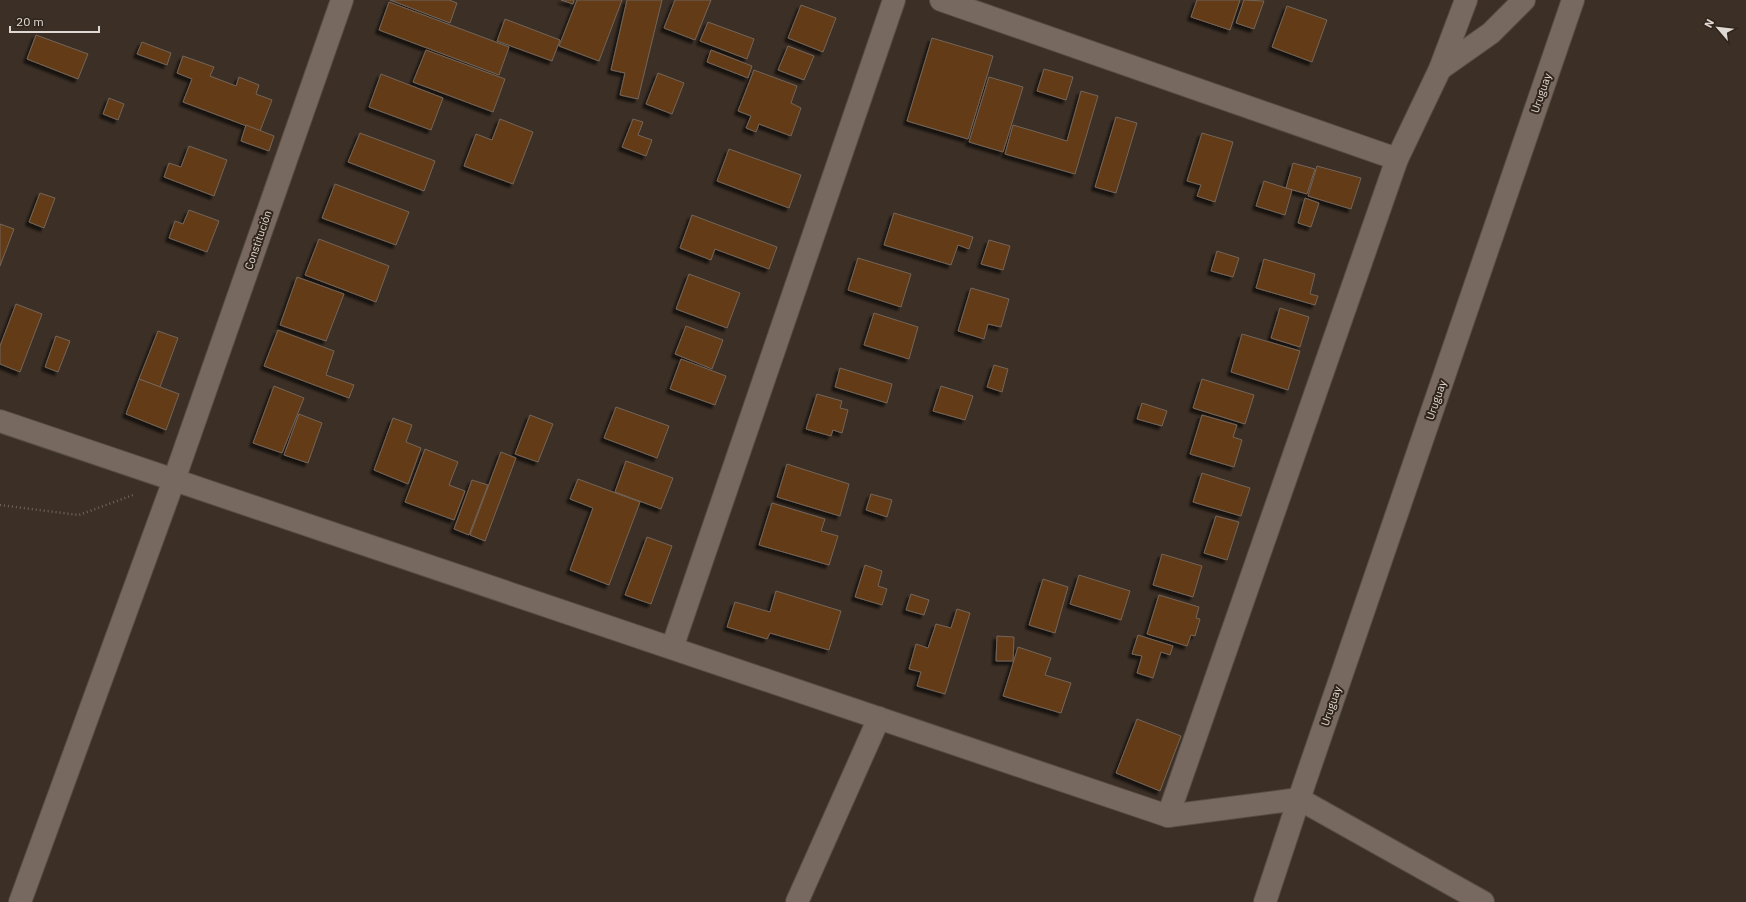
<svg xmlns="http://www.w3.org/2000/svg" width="1746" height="902" viewBox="0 0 1746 902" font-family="'IBM Plex Sans',sans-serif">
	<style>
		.building { fill: #643b16; stroke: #73655a; filter: url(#shadow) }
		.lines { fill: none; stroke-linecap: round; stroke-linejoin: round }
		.minor-casing { stroke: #574d45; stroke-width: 24 }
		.path { stroke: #71665e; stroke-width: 2.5; stroke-dasharray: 1 3; stroke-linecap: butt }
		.minor { stroke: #77695f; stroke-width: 22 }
		.labels { text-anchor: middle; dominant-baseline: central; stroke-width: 4; stroke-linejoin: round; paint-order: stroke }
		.street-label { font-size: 11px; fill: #e0d8d2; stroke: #31251c }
	</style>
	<defs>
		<filter id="shadow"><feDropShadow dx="-3.5" dy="3.5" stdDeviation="1" flood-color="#0009"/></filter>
	</defs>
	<rect width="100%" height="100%" fill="#3b2f26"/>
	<g class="building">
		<polygon points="390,0 449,0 457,3 450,23"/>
		<polygon points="561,0 574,0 573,4"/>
		<polygon points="577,0 622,0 599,61 559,46"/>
		<polygon points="627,0 662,0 638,99 620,95 625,73 611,70"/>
		<polygon points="675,0 711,0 695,40 664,28"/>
		<polygon points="1197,0 1240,0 1230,30 1191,17"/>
		<polygon points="1244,0 1264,1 1254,29 1236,23"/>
		<polygon points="389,2 509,47 499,75 379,30"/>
		<polygon points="801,5 836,18 823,52 788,38"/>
		<polygon points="1287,6 1327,20 1312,62 1272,47"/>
		<polygon points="505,19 560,40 552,61 497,41"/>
		<polygon points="708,22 754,39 747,59 700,41"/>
		<polygon points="36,35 88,54 78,79 27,59"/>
		<polygon points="932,38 993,56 968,139 907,121"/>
		<polygon points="142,42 171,53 167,65 137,54"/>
		<polygon points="788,46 814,56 804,80 778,70"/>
		<polygon points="426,50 505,79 493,112 413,82"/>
		<polygon points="711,50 752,66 748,78 707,62"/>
		<polygon points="183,56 214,67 210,76 236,86 239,77 259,85 256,94 272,100 260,131 183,102 192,79 177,73"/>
		<polygon points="1044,69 1073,77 1066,100 1037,91"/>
		<polygon points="754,70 797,86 791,103 801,108 791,136 759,124 756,132 746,128 751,116 738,111"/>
		<polygon points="658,73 684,83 672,114 646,104"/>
		<polygon points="381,74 443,98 431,130 369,107"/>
		<polygon points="989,77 1023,87 1003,152 969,142"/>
		<polygon points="1081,91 1098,96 1075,174 1005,154 1013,125 1067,141"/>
		<polygon points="109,98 124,104 118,120 103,114"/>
		<polygon points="1116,117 1137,123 1116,193 1095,187"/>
		<polygon points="500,119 533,132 513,184 464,166 476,134 492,140"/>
		<polygon points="633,119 643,122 638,135 652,140 646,156 622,147"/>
		<polygon points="246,125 274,136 269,151 241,141"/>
		<polygon points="360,133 435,161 424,191 348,162"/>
		<polygon points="1202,133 1233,142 1215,202 1197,196 1201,185 1187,181"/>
		<polygon points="189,146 227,160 214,196 164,177 169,163 181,167"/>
		<polygon points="729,149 801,175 789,208 717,181"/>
		<polygon points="1293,163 1315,169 1307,194 1286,188"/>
		<polygon points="1317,166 1361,178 1351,209 1308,196"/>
		<polygon points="1264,181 1292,190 1285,215 1256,206"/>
		<polygon points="335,184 409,212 396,245 322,218"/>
		<polygon points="40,193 55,198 44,228 29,222"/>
		<polygon points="1305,198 1319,203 1311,227 1298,223"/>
		<polygon points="189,210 219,221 207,252 169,238 175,221 183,224"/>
		<polygon points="894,213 973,237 969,249 958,245 951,265 884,245"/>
		<polygon points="692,215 777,247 769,269 715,249 711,260 680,248"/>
		<polygon points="0,224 14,229 0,266"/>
		<polygon points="319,239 389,266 376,302 305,275"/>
		<polygon points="989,240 1010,246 1003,270 981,264"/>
		<polygon points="1217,251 1239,258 1233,277 1211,271"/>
		<polygon points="858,258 911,274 901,307 848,290"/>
		<polygon points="1264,259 1315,274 1310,294 1318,296 1315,305 1256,288"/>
		<polygon points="689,274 740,293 727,328 676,309"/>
		<polygon points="297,277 344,294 326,341 280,325"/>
		<polygon points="971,288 1009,299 1001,327 988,324 984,339 958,331"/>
		<polygon points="16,304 42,314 20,372 0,364 0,346"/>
		<polygon points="1280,308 1309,317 1300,347 1271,338"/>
		<polygon points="874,313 918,327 909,359 864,345"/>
		<polygon points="686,326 723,340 712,369 675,354"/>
		<polygon points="278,330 334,351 326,375 354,385 349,398 264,366"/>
		<polygon points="158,331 178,338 160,387 139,379"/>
		<polygon points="1242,334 1300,351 1288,390 1231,372"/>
		<polygon points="56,336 70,341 58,372 45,367"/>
		<polygon points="681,359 726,376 715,405 670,389"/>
		<polygon points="994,365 1008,369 1002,392 987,387"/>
		<polygon points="840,368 892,384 887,403 835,387"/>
		<polygon points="139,379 179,394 166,430 126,414"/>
		<polygon points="1202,379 1254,395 1245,424 1193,408"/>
		<polygon points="274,386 304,398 282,453 253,443"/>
		<polygon points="941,386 973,396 965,420 933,411"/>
		<polygon points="817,394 842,401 840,408 848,410 842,433 833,430 831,436 806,429"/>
		<polygon points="1142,403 1167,411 1162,426 1137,419"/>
		<polygon points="616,407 669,426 657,458 604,438"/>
		<polygon points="299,414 322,423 308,463 284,455"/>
		<polygon points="530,415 553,424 538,462 515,454"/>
		<polygon points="1202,415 1237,425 1233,437 1242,440 1234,467 1190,454"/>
		<polygon points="393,418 412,425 406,442 421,448 408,484 374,470"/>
		<polygon points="425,449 458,462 449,485 465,491 454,520 405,502"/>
		<polygon points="501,452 516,458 485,541 470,535"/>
		<polygon points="626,461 673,478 661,509 615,492"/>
		<polygon points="787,464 849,484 840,516 777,497"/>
		<polygon points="1202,473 1250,488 1241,516 1193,502"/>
		<polygon points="578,479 640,502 609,585 570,570 593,508 570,499"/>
		<polygon points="472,480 488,485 469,535 454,529"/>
		<polygon points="871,494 892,500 887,517 866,510"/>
		<polygon points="772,503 825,519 821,531 838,536 829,565 759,545"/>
		<polygon points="1216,516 1239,522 1227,560 1204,553"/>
		<polygon points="647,537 672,546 651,604 625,595"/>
		<polygon points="1162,554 1202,566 1193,597 1153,585"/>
		<polygon points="865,565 882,571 878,586 887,589 882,605 855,597"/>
		<polygon points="1079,575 1130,591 1121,620 1070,604"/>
		<polygon points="1043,579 1068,587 1055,633 1029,625"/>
		<polygon points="776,591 841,611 829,650 770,633 767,639 727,627 735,602 770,612"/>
		<polygon points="911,594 929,600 924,615 906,610"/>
		<polygon points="1159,595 1199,607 1196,618 1200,619 1195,636 1191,635 1187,646 1147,634"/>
		<polygon points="957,609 970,613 945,694 917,686 921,672 909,669 916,644 928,648 936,624 951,628"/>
		<polygon points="1138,635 1173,646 1170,655 1161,652 1153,678 1137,673 1142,656 1132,654"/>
		<polygon points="997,636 1014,637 1013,661 996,661"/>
		<polygon points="1018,647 1051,658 1045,675 1071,683 1061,713 1003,696"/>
		<polygon points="1137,719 1181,736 1160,791 1116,773"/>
	</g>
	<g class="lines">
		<defs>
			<g id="minor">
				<polyline points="941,0 1397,159"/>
				<polyline points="1440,69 1491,33 1524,0"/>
				<polyline points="0,421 1168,816 1299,799 1483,902"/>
				<polyline points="672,648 894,0"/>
				<polyline points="1168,816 1397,159 1440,69 1466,0"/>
				<polyline points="20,902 174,480 342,0"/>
				<polyline points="797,902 879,718"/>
				<polyline points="1265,902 1299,799 1573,0"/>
			</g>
		</defs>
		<use href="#minor" class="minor-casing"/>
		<polyline class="path" points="0,505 79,515 133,495"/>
		<use href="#minor" class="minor"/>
	</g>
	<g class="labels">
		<g class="street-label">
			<text transform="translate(1541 93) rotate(-71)">Uruguay</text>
			<text transform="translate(258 240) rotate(-71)">Constitución</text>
			<text transform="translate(1436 400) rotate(-71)">Uruguay</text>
			<text transform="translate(1331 706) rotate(-71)">Uruguay</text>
		</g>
	</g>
	<g transform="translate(1718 28) rotate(298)" stroke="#31251c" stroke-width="3" paint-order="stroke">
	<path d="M0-3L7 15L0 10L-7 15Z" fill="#e0d8d2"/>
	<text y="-6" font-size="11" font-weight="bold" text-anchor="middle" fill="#e0d8d2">N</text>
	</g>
	<path d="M10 26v6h89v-6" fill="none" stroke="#e0d8d2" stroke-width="2"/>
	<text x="16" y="26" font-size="12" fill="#e0d8d2" stroke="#31251c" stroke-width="3" paint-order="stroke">20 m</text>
</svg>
